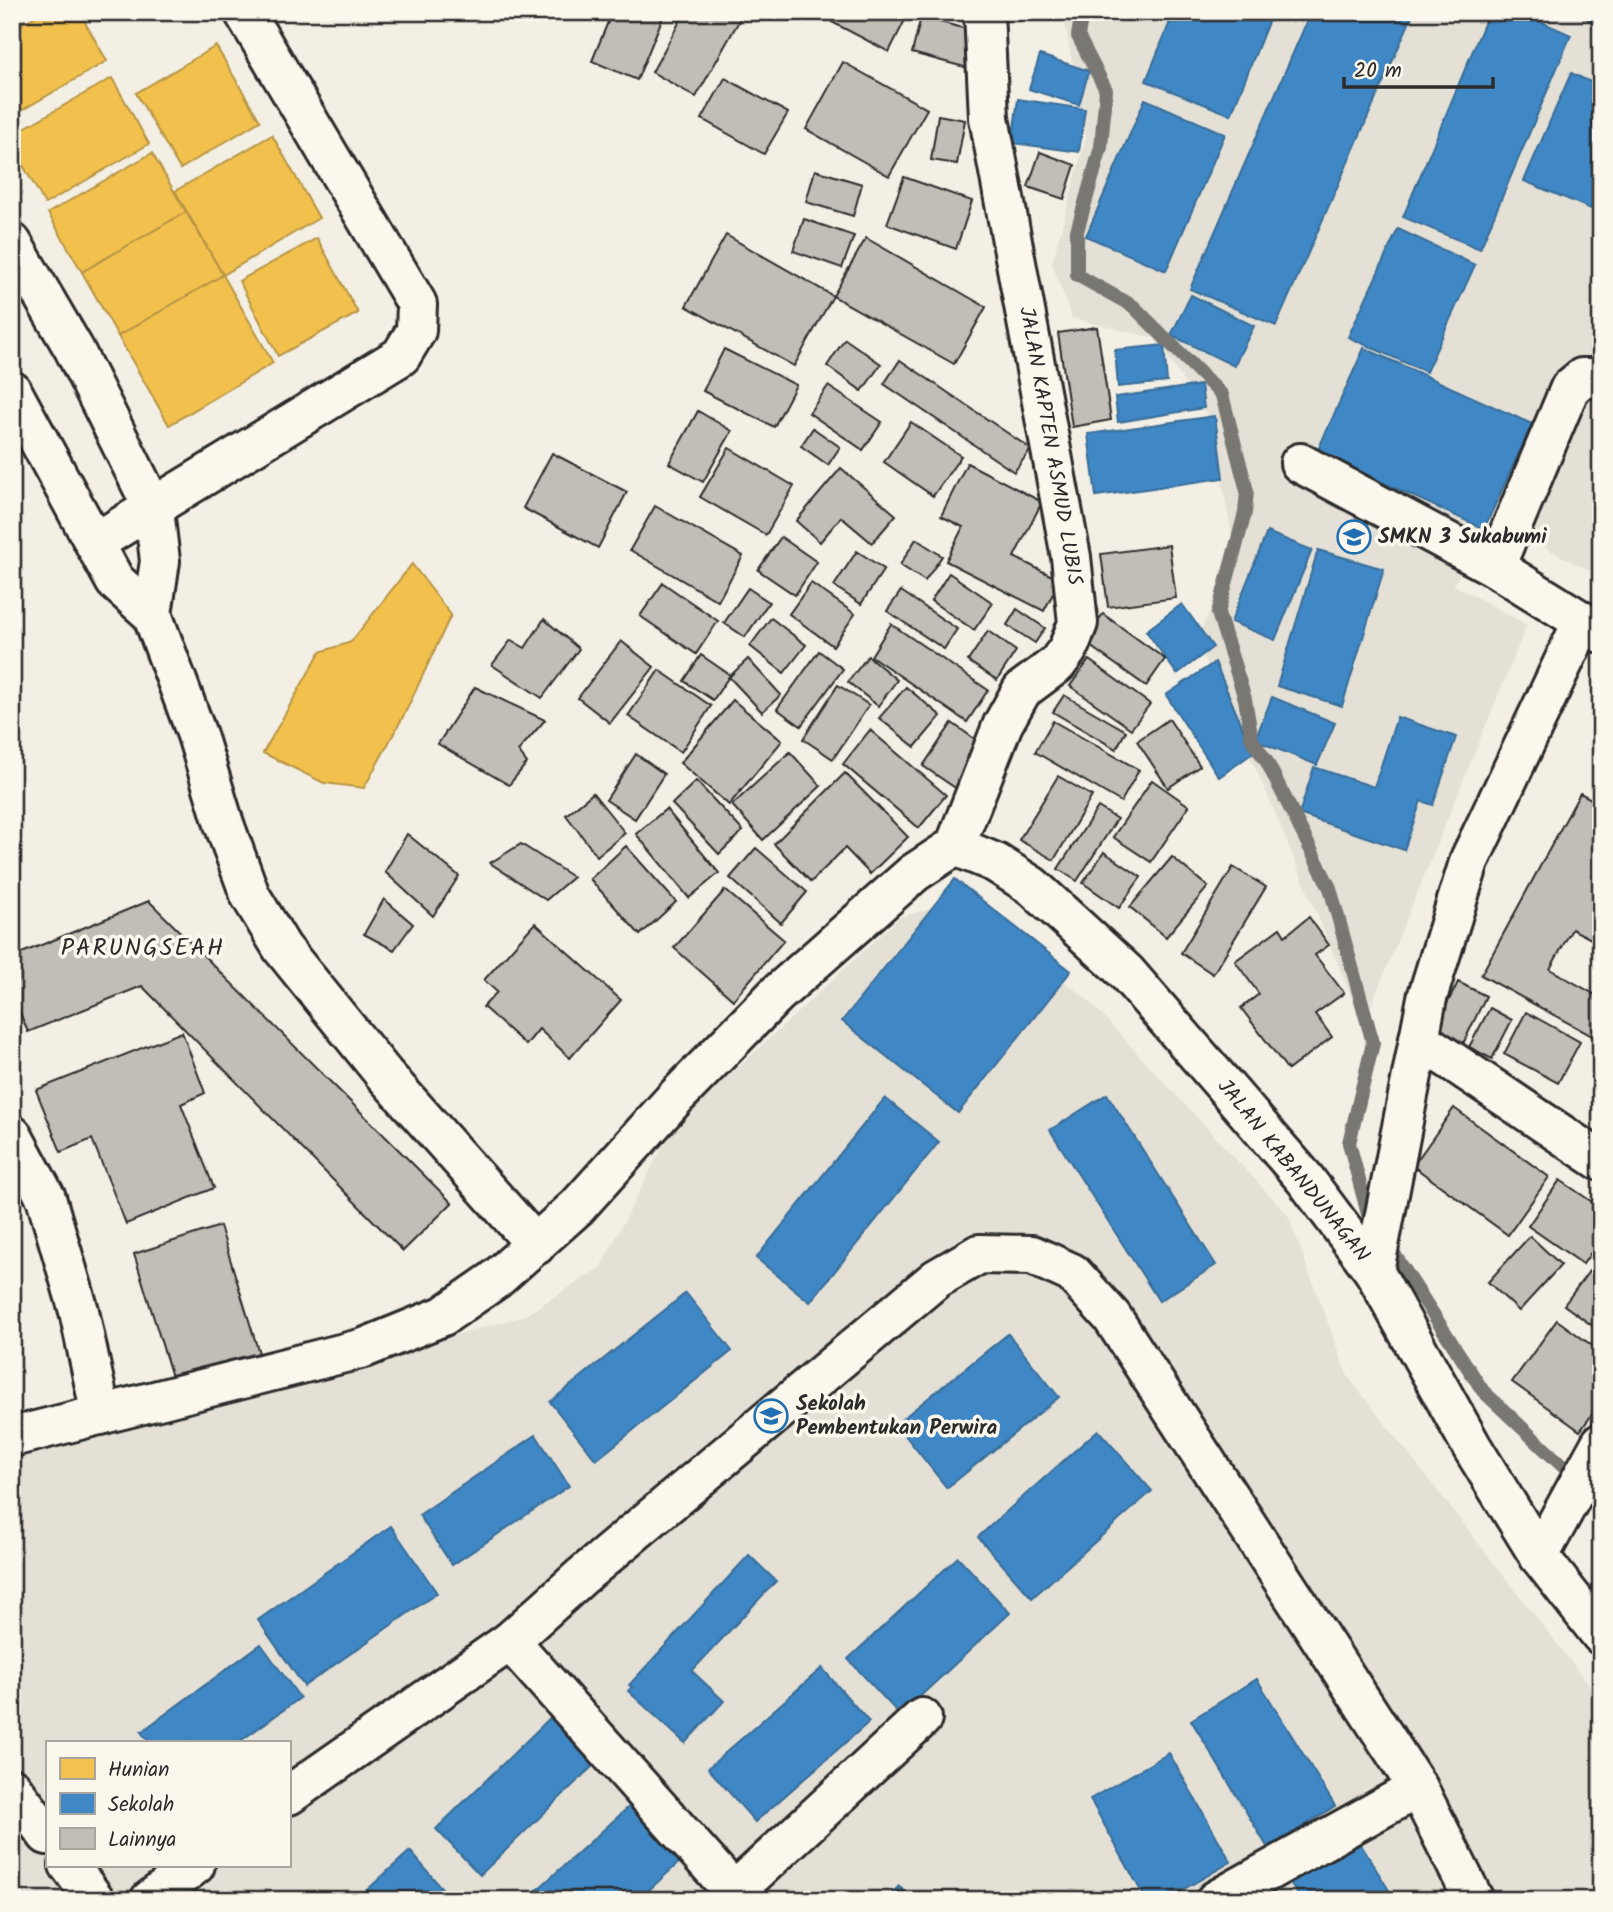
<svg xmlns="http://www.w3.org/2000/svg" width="1613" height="1912" viewBox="0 0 1613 1912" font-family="Kalam,sans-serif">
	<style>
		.built { fill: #e4e0d6; fill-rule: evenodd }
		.homes { fill: #f2c14e; stroke: #b69444; stroke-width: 2 }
		.schools { fill: #3f88c5; stroke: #396c97; stroke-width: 2 }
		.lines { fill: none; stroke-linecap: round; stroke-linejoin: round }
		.stream { stroke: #787772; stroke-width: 14 }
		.building { fill: #c0beb6; stroke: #2b2b2b; stroke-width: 2 }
		.minor-casing { stroke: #2b2b2b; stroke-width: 44 }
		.minor { stroke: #fbf7ec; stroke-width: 38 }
		.labels { text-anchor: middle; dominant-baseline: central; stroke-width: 7; stroke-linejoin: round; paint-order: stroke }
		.street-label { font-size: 21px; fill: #2b2b2b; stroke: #fbf7ec }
		.poi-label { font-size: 21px; font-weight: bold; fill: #2b2b2b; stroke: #fbf7ec; text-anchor: start }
		.quarter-label { font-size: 24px; letter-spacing: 2px; fill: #2b2b2b; stroke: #fbf7ec }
	</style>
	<rect width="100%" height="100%" fill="#f3efe4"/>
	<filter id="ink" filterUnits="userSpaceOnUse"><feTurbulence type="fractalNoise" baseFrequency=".0143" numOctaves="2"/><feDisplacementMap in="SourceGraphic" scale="14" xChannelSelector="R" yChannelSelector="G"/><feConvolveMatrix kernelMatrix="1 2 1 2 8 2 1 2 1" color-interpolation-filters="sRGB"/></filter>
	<g filter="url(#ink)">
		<g class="built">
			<polygon points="1063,12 1601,12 1601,576 1486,518 1454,585 1527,625 1363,1025 1265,789 1196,640 1236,558 1211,421 1154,338 1072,318 1052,263 1086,138"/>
			<path d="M956 902 1086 998 1288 1215 1347 1375 1601 1700V1900H12V1458L524 1316 600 1268 671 1130 900 917ZM47 1742H289V1865H47Z"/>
		</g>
		<g class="homes">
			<polygon points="42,12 79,12 107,61 12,116 12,30"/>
			<polygon points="216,46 260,121 180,169 136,93"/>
			<polygon points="112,78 149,144 45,204 12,146 12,135"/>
			<polygon points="272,135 319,218 223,275 175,191"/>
			<polygon points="152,153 186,212 82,272 48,213"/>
			<polygon points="186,212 223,275 118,336 82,272"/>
			<polygon points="317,238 358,313 278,356 239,281"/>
			<polygon points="223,275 273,363 169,425 118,336"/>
			<polygon points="412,564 451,615 405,713 364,788 324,783 263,753 320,652 351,642"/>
		</g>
		<g class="schools">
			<polygon points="1174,12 1272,12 1231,115 1146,81"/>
			<polygon points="1311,12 1414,12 1276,326 1190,289"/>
			<polygon points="1489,12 1519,12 1571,35 1480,249 1403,217"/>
			<polygon points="1580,12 1601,12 1601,31"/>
			<polygon points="1040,55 1089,71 1079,105 1029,89"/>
			<polygon points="1571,73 1601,87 1601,213 1524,181"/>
			<polygon points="1018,99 1085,109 1079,152 1012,143"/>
			<polygon points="1145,99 1225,134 1166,271 1086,236"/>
			<polygon points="1398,229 1475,265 1426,372 1348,337"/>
			<polygon points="1191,295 1254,326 1234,366 1171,335"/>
			<polygon points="1164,345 1167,382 1118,387 1115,350"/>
			<polygon points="1364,348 1532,424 1484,529 1317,452"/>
			<polygon points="1201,385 1204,408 1118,422 1115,397"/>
			<polygon points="1215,416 1223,478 1096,496 1088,434"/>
			<polygon points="1267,532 1312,550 1275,640 1231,622"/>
			<polygon points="1318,550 1384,569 1342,706 1277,686"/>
			<polygon points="1182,604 1213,647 1177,674 1146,631"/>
			<polygon points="1215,662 1253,753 1219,777 1166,695"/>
			<polygon points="1272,697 1335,723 1317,765 1255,740"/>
			<polygon points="1397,717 1456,737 1433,805 1421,801 1404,850 1299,814 1314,767 1374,787"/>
			<polygon points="955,879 1071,971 958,1113 842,1021"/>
			<polygon points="1107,1094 1216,1265 1159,1301 1050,1130"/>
			<polygon points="885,1098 939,1142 810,1302 756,1258"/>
			<polygon points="686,1293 732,1351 596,1460 550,1402"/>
			<polygon points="1008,1334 1059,1397 947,1488 896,1424"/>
			<polygon points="1098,1430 1152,1491 1032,1598 978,1537"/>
			<polygon points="536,1435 569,1486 452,1565 419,1515"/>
			<polygon points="391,1526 437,1593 304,1686 258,1620"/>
			<polygon points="749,1555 776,1581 692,1671 724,1701 685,1743 628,1691 632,1687 629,1685"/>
			<polygon points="958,1557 1010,1613 900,1715 848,1659"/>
			<polygon points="261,1644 300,1698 239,1742 149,1742 141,1732"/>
			<polygon points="822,1668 869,1722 755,1822 708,1768"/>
			<polygon points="1257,1679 1335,1806 1268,1848 1191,1720"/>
			<polygon points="554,1714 599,1760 480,1875 436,1829"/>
			<polygon points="1169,1753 1231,1862 1165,1900 1146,1900 1090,1799"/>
			<polygon points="632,1804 682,1860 638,1900 526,1900"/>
			<polygon points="1358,1840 1395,1900 1301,1900 1290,1882"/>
			<polygon points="410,1851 452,1900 356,1900"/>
			<polygon points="899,1886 913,1900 886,1900"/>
		</g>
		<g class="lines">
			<g class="stream">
				<polyline points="1082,12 1078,36 1106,90 1101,147 1077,231 1077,275 1133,306 1222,395 1247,491 1245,513 1218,613 1245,699 1252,740 1267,762 1330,888 1373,1043 1349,1143 1368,1214 1374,1223"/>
				<polyline points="1387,1243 1483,1391 1601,1502"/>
			</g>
		</g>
		<g class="building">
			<polygon points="612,12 665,12 637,80 592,61"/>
			<polygon points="685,12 744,12 696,97 652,72"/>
			<polygon points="837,12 909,12 889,52 832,22"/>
			<polygon points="921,17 978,32 968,68 912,53"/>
			<polygon points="843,62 927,109 889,176 806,129"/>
			<polygon points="725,78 788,113 764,154 702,119"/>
			<polygon points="938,115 965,120 957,164 931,160"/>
			<polygon points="1040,152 1075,165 1064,199 1028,187"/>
			<polygon points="815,170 862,184 853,216 806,202"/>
			<polygon points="904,177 972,201 956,249 887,224"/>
			<polygon points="804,219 854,236 842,268 793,251"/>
			<polygon points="726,235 833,296 794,366 686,306"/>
			<polygon points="866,238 986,307 954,364 833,296"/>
			<polygon points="1097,327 1111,420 1072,427 1058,333"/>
			<polygon points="845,339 881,364 862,391 827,366"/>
			<polygon points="724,349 796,385 774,427 703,391"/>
			<polygon points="900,360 1031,449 1014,472 884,384"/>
			<polygon points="828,386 882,422 863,450 809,413"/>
			<polygon points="698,411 732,431 703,482 669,463"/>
			<polygon points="911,422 961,456 933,496 884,462"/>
			<polygon points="813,428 840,447 828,465 801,446"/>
			<polygon points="729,448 794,486 766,535 700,497"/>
			<polygon points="552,453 627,492 598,548 523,508"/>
			<polygon points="967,463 1042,502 1014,557 1060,580 1044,611 946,561 963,527 941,516"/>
			<polygon points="841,468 896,515 872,543 841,517 820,542 796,521"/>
			<polygon points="655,506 743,556 718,601 630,550"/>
			<polygon points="781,537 817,562 795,595 758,570"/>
			<polygon points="916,539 942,556 925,581 900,565"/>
			<polygon points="1169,545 1176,598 1108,607 1101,554"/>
			<polygon points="857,551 884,569 861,604 834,586"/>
			<polygon points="949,573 993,603 974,630 931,601"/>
			<polygon points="663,583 718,621 696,654 640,616"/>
			<polygon points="811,583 855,614 833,646 789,614"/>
			<polygon points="748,588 769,602 745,637 724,623"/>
			<polygon points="901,591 957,629 944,649 887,611"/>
			<polygon points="1017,609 1045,628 1035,643 1007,625"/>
			<polygon points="1103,614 1165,659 1146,686 1083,641"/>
			<polygon points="771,618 806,645 784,673 750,646"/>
			<polygon points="544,619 579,649 542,698 492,665 511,640 525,648"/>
			<polygon points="891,624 988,690 967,722 871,656"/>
			<polygon points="988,631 1016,651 997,680 968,661"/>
			<polygon points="621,641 654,667 610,723 578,698"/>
			<polygon points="819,651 843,669 801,726 777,709"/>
			<polygon points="701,655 730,675 713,700 684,681"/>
			<polygon points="868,656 897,680 878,706 848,682"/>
			<polygon points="748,659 781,695 762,712 729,677"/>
			<polygon points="1089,660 1150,704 1131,729 1070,686"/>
			<polygon points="659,670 711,706 681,752 628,716"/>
			<polygon points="838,685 869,705 833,759 803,739"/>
			<polygon points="475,687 545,720 518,751 527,763 509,785 438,744"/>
			<polygon points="906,687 941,716 915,747 879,718"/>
			<polygon points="1064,695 1126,731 1116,749 1053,712"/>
			<polygon points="733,700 782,741 729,805 680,763"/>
			<polygon points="1169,719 1200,766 1168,788 1137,741"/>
			<polygon points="1053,721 1139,770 1121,802 1035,752"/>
			<polygon points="952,723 986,747 957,789 923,766"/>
			<polygon points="870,730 946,795 919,828 843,764"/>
			<polygon points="790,752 821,786 763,840 732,805"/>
			<polygon points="636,754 664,774 635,819 606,800"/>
			<polygon points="845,773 908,837 870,874 845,848 811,882 774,844"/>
			<polygon points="1058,776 1092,796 1054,860 1019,840"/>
			<polygon points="1152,780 1189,806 1151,862 1113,837"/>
			<polygon points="696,781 743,831 719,854 672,804"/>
			<polygon points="593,793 625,833 597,856 566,815"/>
			<polygon points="1580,793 1601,804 1601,944 1572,929 1550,969 1601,998 1601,1020 1592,1036 1481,975"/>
			<polygon points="1098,807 1117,819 1077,881 1058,869"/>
			<polygon points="666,809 719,873 689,898 636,834"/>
			<polygon points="407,834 459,876 433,916 385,872"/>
			<polygon points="521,844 573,877 546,900 490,863"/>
			<polygon points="626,846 676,902 640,935 590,879"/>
			<polygon points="756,848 807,892 781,923 730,878"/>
			<polygon points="1104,852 1141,877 1119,908 1083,883"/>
			<polygon points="1172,857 1208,887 1166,937 1130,907"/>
			<polygon points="1233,867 1266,887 1213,974 1181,953"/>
			<polygon points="725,890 784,940 733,1000 674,948"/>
			<polygon points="384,899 413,924 394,950 364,934"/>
			<polygon points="149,901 452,1203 403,1251 142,986 28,1032 12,994 12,957"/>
			<polygon points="1309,917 1329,945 1315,955 1344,993 1315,1014 1332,1037 1288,1070 1241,1008 1259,994 1235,961 1280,928 1285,936"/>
			<polygon points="535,923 621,1000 570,1058 539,1029 526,1045 483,1007 497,992 484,980"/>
			<polygon points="1458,982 1486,996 1461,1048 1432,1034"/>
			<polygon points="1490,1008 1512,1020 1492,1059 1469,1047"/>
			<polygon points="1526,1012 1580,1042 1558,1083 1504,1054"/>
			<polygon points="182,1032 205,1093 181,1104 214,1188 126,1224 92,1139 61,1152 36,1090"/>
			<polygon points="1454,1108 1549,1177 1508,1235 1413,1166"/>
			<polygon points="1560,1180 1601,1208 1601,1238 1583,1264 1528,1226"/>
			<polygon points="220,1226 259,1353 173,1380 134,1254"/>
			<polygon points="1530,1236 1561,1265 1519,1311 1488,1282"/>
			<polygon points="1601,1255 1601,1332 1564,1305"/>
			<polygon points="1557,1320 1601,1352 1601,1402 1580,1431 1512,1382"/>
		</g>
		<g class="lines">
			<defs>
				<g id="minor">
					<polyline points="12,243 74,349 154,510 160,561 152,614"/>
					<polyline points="12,391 115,581 152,614 197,735 224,824 250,895 282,948 384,1074 536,1245"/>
					<polyline points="1300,463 1495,567 1601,633"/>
					<polyline points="96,542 401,356 416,331 417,304 244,12"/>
					<polyline points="1495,567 1570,388 1582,378 1601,378"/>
					<polyline points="955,846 996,863 1032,886 1126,972 1305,1179 1374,1271 1472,1447 1539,1556 1601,1635"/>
					<polyline points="955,846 1003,724 1022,690 1057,664 1068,649 1078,623 1071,557 989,118 984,12"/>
					<polyline points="1419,1039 1601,1161"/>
					<polyline points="12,1135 46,1198 79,1311 101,1415"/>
					<polyline points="1374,1271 1427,998 1470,859 1582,623"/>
					<polyline points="12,1437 364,1348 443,1316 495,1280 577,1207 676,1097 777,994 914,873 955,846"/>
					<polyline points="1539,1556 1601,1443"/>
					<polyline points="510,1641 734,1892 922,1718"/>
					<polyline points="12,1788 47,1835"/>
					<polyline points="289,1795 510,1641 581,1577 936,1279 979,1254 1032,1255 1072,1273 1112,1317 1418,1788 1474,1900"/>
					<polyline points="69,1865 95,1900"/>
					<polyline points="150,1900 195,1865"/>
					<polyline points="1216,1900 1418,1788"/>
				</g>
			</defs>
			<use href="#minor" class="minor-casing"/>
			<use href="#minor" class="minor"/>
		</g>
	</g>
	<defs>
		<symbol id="school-ring" viewBox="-11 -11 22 22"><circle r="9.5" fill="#fbf7ec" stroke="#1f6fb2" stroke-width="1.5"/><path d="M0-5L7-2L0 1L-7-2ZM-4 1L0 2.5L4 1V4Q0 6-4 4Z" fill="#1f6fb2"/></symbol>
		<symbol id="university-ring" viewBox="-11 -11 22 22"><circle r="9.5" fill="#fbf7ec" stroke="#1f6fb2" stroke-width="1.5"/><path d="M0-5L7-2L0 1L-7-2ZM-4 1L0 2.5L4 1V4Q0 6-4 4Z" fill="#1f6fb2"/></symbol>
	</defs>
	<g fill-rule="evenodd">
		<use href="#school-ring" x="1335" y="518" width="38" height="38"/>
		<use href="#university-ring" x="752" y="1397" width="38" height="38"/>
	</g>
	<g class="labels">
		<g class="street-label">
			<text transform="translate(1050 446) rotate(80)">JALAN KAPTEN ASMUD LUBIS</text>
			<text transform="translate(1293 1171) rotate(51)">JALAN KABANDUNAGAN</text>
		</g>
		<g class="poi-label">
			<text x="1378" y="537">SMKN 3 Sukabumi</text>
			<text x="796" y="1404">Sekolah<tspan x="796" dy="24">Pembentukan Perwira</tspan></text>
		</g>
		<g class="quarter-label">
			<text x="143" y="948">PARUNGSEAH</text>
		</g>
	</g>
	<rect width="1613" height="1912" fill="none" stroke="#fbf7ec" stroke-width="42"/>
	<rect x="21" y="21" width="1571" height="1870" fill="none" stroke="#2b2b2b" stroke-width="2.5" filter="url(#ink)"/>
	<rect x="46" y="1741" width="245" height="126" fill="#fbf7ec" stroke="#a8a59f" stroke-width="2"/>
	<rect x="60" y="1758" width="35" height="21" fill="#f2c14e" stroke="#a8a59f" stroke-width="2"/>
	<text x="108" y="1776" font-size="21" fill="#2b2b2b">Hunian</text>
	<rect x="60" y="1793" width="35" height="21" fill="#3f88c5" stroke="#a8a59f" stroke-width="2"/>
	<text x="108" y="1811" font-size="21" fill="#2b2b2b">Sekolah</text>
	<rect x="60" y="1828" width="35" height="21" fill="#c0beb6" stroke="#a8a59f" stroke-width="2"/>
	<text x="108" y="1846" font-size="21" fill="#2b2b2b">Lainnya</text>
	<path d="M1344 77v10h149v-10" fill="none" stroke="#2b2b2b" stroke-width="3.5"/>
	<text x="1354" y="77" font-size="21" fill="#2b2b2b" stroke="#fbf7ec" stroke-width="5" paint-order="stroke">20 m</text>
</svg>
